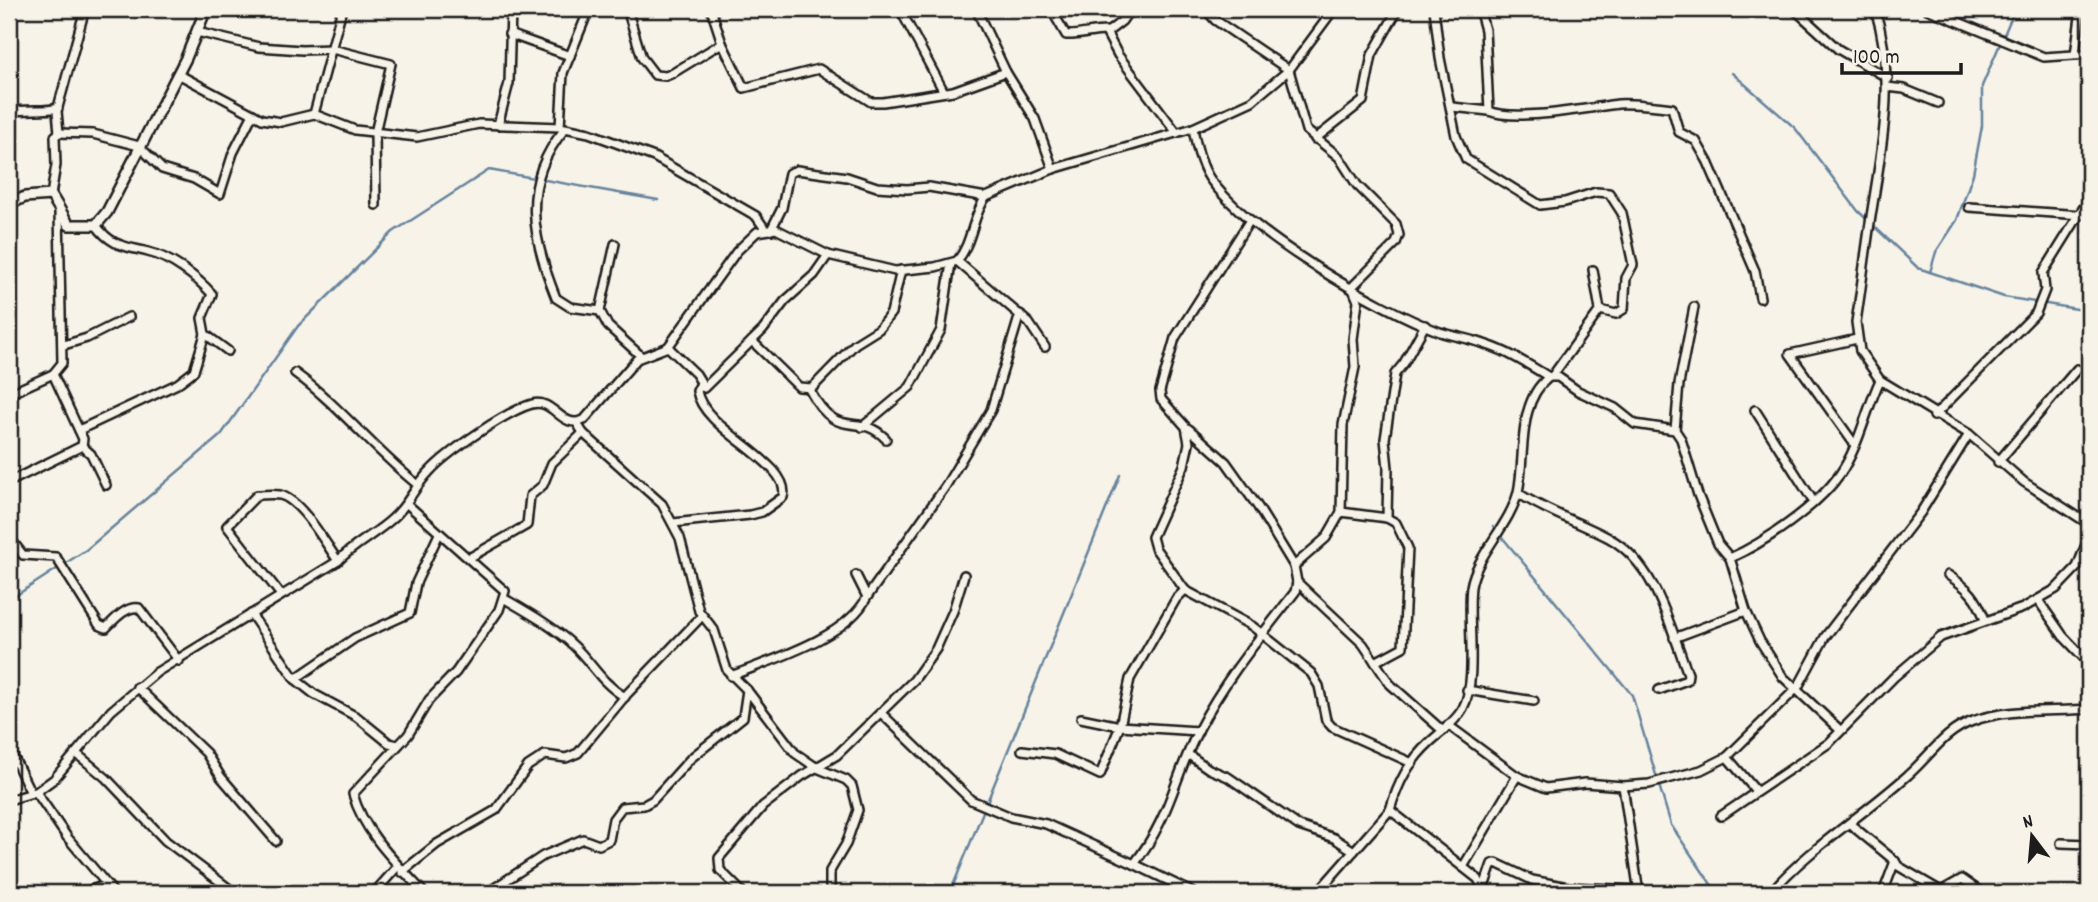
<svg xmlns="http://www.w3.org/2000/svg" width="2098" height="902" viewBox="0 0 2098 902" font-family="Dekko,sans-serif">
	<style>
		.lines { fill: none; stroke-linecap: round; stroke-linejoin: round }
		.stream { stroke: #66839d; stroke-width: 2.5 }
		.minor-casing { stroke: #1c1c1c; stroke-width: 12 }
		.tertiary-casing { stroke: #1c1c1c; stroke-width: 14 }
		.minor { stroke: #f7f3e8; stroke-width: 7 }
		.tertiary { stroke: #f7f3e8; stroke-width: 9 }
	</style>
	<rect width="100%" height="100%" fill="#f7f3e8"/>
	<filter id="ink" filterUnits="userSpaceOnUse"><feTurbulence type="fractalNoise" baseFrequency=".0143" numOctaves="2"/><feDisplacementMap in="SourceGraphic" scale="14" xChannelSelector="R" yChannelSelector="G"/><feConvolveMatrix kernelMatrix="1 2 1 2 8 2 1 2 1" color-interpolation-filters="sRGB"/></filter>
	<g filter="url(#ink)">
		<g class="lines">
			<g class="stream">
				<polyline points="1732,73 1795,128 1858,211 1918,268 2004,297 2089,311"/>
				<polyline points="1930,272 1936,252 1957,220 1973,174 1982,126 1982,86 2015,9"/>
				<polyline points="1493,526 1632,695 1671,825 1717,893"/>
				<polyline points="9,600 86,550 221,435 298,326 393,232 489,170 658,200"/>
				<polyline points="950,893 1120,475"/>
			</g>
			<defs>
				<g id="minor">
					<polyline points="589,9 563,73 560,127 589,133 654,157 756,216 765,229"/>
					<polyline points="627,9 642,58 655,75 666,76 673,73 722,43"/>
					<polyline points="711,9 722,43 744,88 819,69 871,102 883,102 953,91 1006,72"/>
					<polyline points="900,9 944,92"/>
					<polyline points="976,9 1006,72 1035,119 1053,169"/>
					<path d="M1051 9 1066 35C1081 36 1093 30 1109 31L1122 21 1130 9"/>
					<polyline points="1434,9 1440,58 1456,136 1466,159 1540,205 1565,202 1596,192 1609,193 1622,213 1633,265 1626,278 1624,309 1616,314 1600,310"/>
					<path d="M1479 9 1485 30 1489 111C1516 122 1587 108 1618 104 1628 103 1660 106 1672 108L1679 132 1696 141 1708 162 1755 271 1760 298"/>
					<polyline points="1679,9 1696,9"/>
					<polyline points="1794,9 1838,49 1888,78"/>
					<path d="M1875 9C1896 77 1883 141 1872 210 1866 247 1862 284 1856 322L1860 351 1880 380 1969 434 2024 482 2089 524"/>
					<polyline points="1927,9 2044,57 2089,54"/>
					<polyline points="1480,10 1503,9"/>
					<polyline points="197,32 259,47 302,50 332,49 391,64 375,133 376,205"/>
					<polyline points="1106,32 1118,55 1177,133"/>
					<polyline points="509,34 570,56"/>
					<polyline points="2075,55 2081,9"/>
					<polyline points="178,74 262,119 281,122 314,114 355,130 417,137 479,124 560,127"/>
					<polyline points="1887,87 1904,89 1938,103"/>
					<polyline points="1452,107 1489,111"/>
					<path d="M9 112C27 108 44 112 58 108"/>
					<polyline points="314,114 342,9"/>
					<polyline points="498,125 509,83 511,9"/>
					<path d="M1193 128C1196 145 1200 164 1210 179 1250 234 1376 308 1440 332 1456 337 1472 339 1487 345 1509 352 1529 365 1549 377 1516 403 1526 456 1518 492 1510 525 1476 555 1471 587 1467 619 1478 680 1463 708 1456 721 1441 732 1430 742 1409 761 1398 783 1390 810L1478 879 1485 893"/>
					<path d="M564 130C520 183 532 238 556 298L570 307 600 311"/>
					<polyline points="59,133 93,134 139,146 162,169 194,179 220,194 233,153 253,114"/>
					<polyline points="1315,139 1363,101 1372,55 1398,9"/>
					<polyline points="51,195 56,165 55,136 59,133 57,111 85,9"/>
					<polyline points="1969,207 2082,215"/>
					<polyline points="1250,220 1175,338 1160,391 1161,399 1186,427 1189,443 1184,466 1152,537 1155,548 1185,590 1252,626 1311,673 1319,686 1326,720 1332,727 1412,763"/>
					<path d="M96 225C111 246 124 246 148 252 170 257 197 277 212 294L202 318 205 334 228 351"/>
					<polyline points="771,230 782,208 789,173 797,170 847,177 877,187 907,189 929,187 986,197"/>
					<polyline points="615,244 600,311 608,326 641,356"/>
					<polyline points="957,261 1029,323 1045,347"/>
					<polyline points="752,341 799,387 812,388 855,344 879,329 891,313 901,270"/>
					<polyline points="64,345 87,338 129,317"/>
					<polyline points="668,347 696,374 704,387"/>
					<path d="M295 373C340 406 374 450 418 485"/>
					<polyline points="1553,375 1600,310 1593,270"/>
					<polyline points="1549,377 1558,377 1578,391 1615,408 1635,424 1675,430 1681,439 1698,495 1718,544 1730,558 1746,611 1760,641 1783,677 1840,730"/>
					<path d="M809 389C839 445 857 409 886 439"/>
					<polyline points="9,394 53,374 62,363 59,212"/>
					<polyline points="1755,410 1813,501"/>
					<polyline points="1934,416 2036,313 2045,290 2043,273 2089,199"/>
					<polyline points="577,423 583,433 662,504 680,538 699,611 714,630 727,670 747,690 795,753 817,768 846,780 852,786 858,810 846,844 830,871 830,893"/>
					<polyline points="862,427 910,387 941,330 951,263"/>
					<polyline points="1189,429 1226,462 1258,507 1294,566"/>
					<polyline points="79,430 177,384 194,371 205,334"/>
					<polyline points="1675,430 1679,384 1694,307"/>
					<polyline points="1855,445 1790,354 1857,339"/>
					<polyline points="82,446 91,454 106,485"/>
					<polyline points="1998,462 2077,369"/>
					<polyline points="9,482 82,446 83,439 53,374"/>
					<path d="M1518 493C1548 513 1578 521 1609 538 1656 564 1670 627 1688 674L1687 680 1659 690"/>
					<path d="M407 504 505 591 499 610 456 672 429 700 408 735 353 794C363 832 398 865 424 893"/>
					<polyline points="1341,512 1387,518 1396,523 1408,548 1403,647 1375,662"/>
					<polyline points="1387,518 1388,468 1385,439 1395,374 1404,363 1425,325"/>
					<path d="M673 523 750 515 762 512 783 497C793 463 703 431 697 391L700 385 704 388 763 330 785 301 814 275 828 255"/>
					<path d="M9 537 23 555 56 557 99 625 106 628C115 619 126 606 139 608L179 661"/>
					<polyline points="469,558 527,525 530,496 543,485 552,463 583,433"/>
					<path d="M1730 558C1764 543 1818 506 1840 474 1859 447 1866 410 1880 380"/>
					<path d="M1948 575C1968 588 1977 597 1985 620"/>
					<polyline points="1297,582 1363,644 1390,684 1443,731"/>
					<polyline points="1185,590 1176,599 1130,679 1120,726 1198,731"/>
					<path d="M281 595 227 526 257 495C264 495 273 494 280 495 301 500 326 544 338 561"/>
					<polyline points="867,597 945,487 991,410 1020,314"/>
					<path d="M505 599C529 613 554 627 574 646 592 663 602 684 625 697"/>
					<polyline points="2038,600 2063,636 2089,663"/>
					<polyline points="251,614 295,679 314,694 357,717 389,743 398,745"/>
					<polyline points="1674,638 1746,611"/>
					<path d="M731 676C771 660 848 637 867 597L856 575"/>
					<polyline points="295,679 355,638 410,613 416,583 438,536"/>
					<polyline points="137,687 206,753 221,777 276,841"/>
					<polyline points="1467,690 1534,701"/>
					<path d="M882 714 971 800 1011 817 1046 824 1134 864C1171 817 1174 777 1199 729 1225 679 1261 636 1295 592L1297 582 1294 566 1326 538 1341 512 1343 425 1355 367 1353 339 1358 301 1352 287 1396 243 1399 235 1396 224 1357 185 1339 157 1306 130 1289 70 1215 20 1205 9"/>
					<polyline points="1448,725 1517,776 1546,788 1585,783 1623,786 1649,784 1701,770 1727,757 1798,687 1825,637 1921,512 1969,434"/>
					<polyline points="9,748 31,793"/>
					<polyline points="1022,750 1055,754 1100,775 1120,726 1081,718"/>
					<polyline points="77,754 106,778 166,841 235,893"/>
					<polyline points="1189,755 1209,769 1228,777 1299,826 1334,838 1354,851"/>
					<polyline points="1727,757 1756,791"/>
					<polyline points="1623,786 1639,893"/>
					<polyline points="36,792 67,837 114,893"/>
					<path d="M9 800 36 792 54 779 111 711 157 672 338 561C354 544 376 534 393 518 408 505 415 486 429 472 447 452 507 411 532 404 554 398 561 430 584 420L637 359 668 347 737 251 757 232 776 229 828 255 895 271 935 267 957 261C973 242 972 216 986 197L1053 169 1193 128 1252 101 1289 70 1334 9"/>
					<polyline points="1721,816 1829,743 1894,677 1941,637 2023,608 2056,589 2077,567 2089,537"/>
					<polyline points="1850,824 1895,861 1883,893"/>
					<polyline points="2061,843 2089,844"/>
					<polyline points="1895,861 1898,866 1941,891 1962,879 1982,893"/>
					<polyline points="1134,864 1194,893"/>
					<polyline points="1463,867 1517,776"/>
					<polyline points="402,872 437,844 496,810 528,766 545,755 566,758 578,753 627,694 702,616"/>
					<polyline points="1484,887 1492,864 1496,863 1532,880 1568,887 1639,890"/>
					<polyline points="81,893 106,885"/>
					<polyline points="374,893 398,866"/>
					<polyline points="487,893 543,856 583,839 599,845 609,840 613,819 622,807 644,805 653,800 691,758 743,717 747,690"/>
					<polyline points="743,893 720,870 719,858 763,806 802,776 837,755 914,680 936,649 953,611 964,575"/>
					<polyline points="1317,893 1390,810"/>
					<path d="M1770 893C1810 847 1863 816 1908 775 1930 756 1944 731 1973 721 2007 708 2053 712 2089 709"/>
				</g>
				<polyline id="tertiary" points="9,204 25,197 51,195 69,225 96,225 107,212 186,58 206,9"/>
			</defs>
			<use href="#minor" class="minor-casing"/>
			<use href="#tertiary" class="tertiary-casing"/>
			<use href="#minor" class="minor"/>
			<use href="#tertiary" class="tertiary"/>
		</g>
	</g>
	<rect width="2098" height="902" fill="none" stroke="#f7f3e8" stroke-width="35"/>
	<rect x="18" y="18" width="2063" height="867" fill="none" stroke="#1c1c1c" stroke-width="2.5" filter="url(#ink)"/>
	<g transform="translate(2032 836) rotate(344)" stroke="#f7f3e8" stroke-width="5" paint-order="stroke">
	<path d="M0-5L12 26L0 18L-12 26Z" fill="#1c1c1c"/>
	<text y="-10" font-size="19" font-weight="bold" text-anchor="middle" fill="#1c1c1c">N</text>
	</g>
	<path d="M1842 63v10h119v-10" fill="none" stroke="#1c1c1c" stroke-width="3.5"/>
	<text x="1853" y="63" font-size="21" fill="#1c1c1c" stroke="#f7f3e8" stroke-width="5" paint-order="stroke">100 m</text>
</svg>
